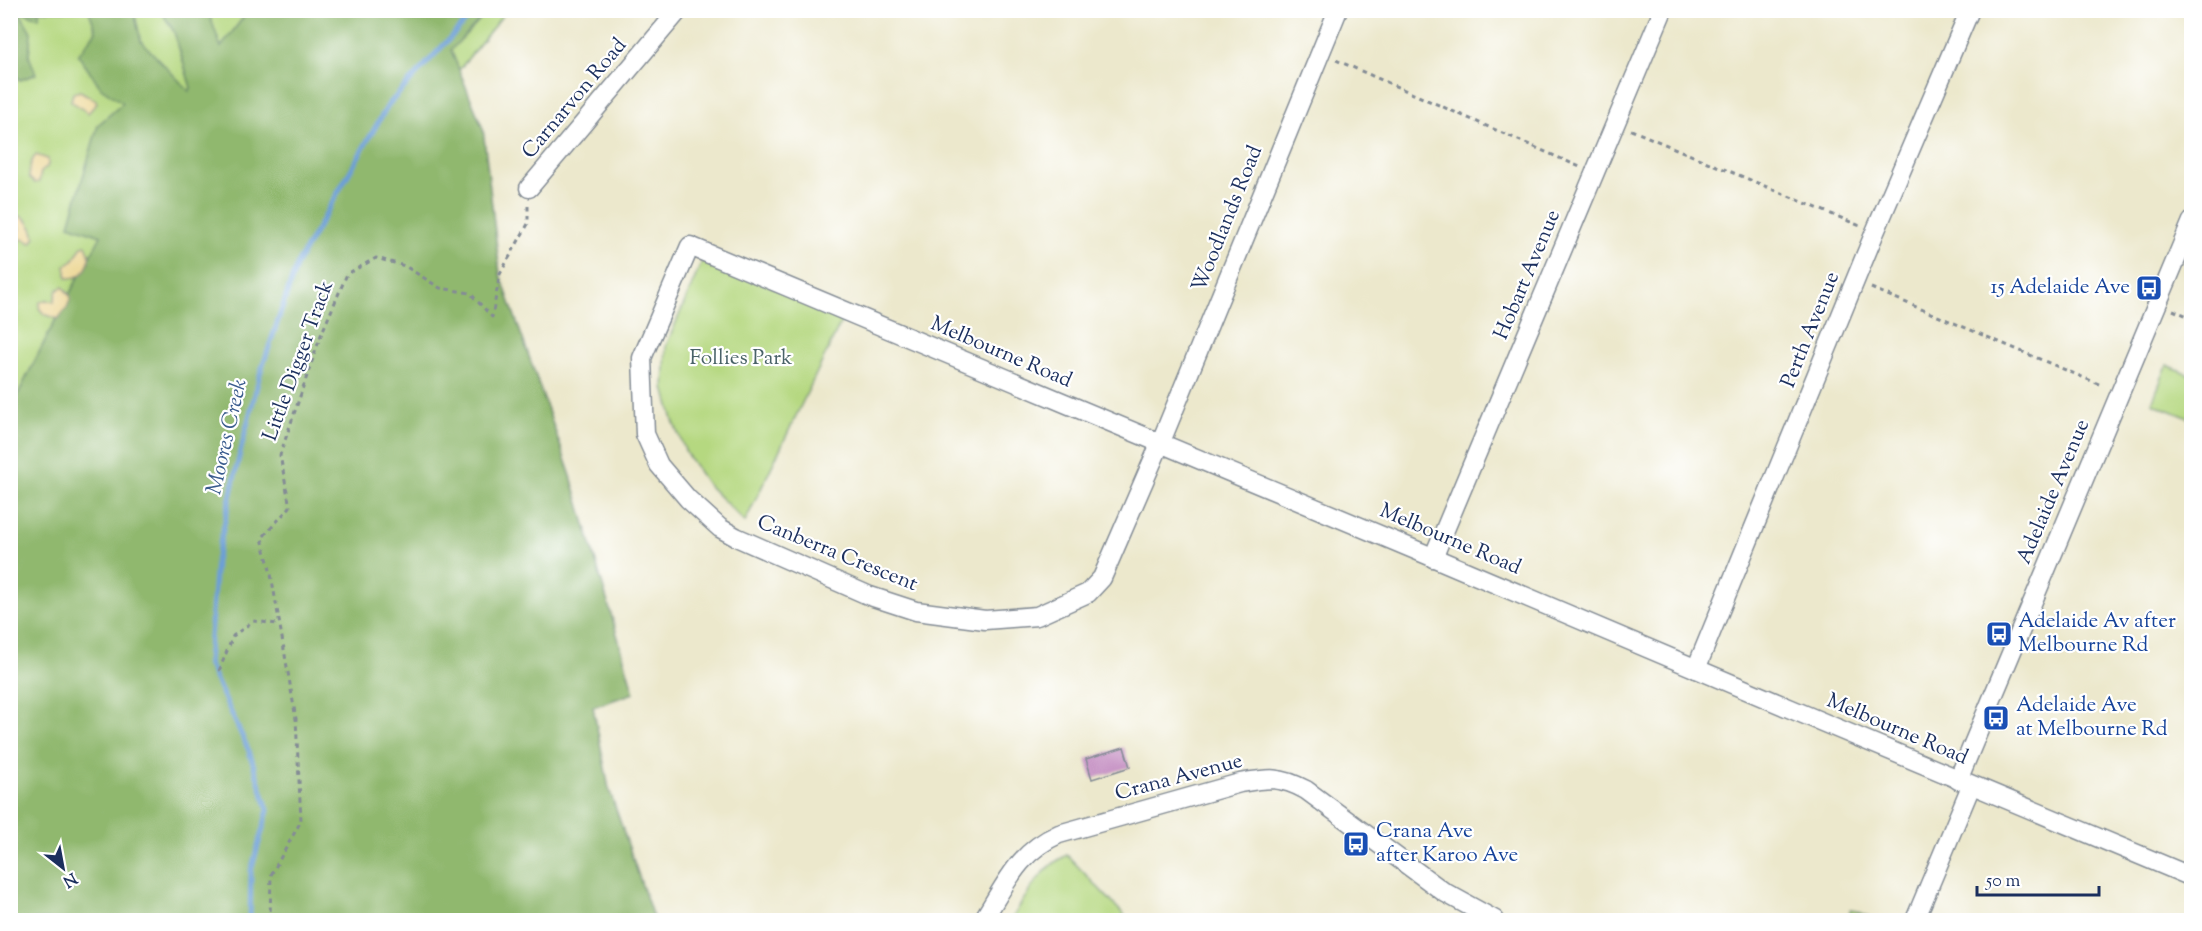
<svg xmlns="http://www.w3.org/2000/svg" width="2202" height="931" viewBox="0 0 2202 931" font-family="'Sorts Mill Goudy',serif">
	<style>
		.green { fill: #b5d880; stroke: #68846f; stroke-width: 1.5 }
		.forest { fill: #90b86e; stroke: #567466; stroke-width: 1.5 }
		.sand { fill: #eeda9e; stroke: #84847e; stroke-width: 1.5 }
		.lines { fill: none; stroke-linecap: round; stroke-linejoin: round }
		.stream { stroke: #6c9fd7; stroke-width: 5 }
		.building { fill: #c998c7 }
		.minor-casing { stroke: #848c95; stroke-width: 21 }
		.path { stroke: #848c95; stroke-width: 3; stroke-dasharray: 4.5 4.5; stroke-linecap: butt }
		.minor { stroke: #fff; stroke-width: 18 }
		.labels { text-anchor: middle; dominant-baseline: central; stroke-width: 4.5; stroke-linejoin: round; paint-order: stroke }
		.street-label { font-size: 21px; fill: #1b2f5e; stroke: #fff }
		.transit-label { font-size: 21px; fill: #164399; stroke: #fff; text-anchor: start }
		.park-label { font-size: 21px; fill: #496268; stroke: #fff }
		.water-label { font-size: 22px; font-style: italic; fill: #3b5c8e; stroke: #fff }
	</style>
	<rect width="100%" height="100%" fill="#fff"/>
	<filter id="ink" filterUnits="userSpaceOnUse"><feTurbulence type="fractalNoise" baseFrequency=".0167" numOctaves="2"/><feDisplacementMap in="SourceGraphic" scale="12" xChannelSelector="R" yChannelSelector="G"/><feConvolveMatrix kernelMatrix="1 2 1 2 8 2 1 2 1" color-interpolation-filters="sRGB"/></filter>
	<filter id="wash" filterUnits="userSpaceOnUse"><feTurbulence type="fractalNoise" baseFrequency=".008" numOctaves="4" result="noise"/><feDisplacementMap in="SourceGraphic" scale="24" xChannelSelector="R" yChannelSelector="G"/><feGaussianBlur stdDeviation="1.35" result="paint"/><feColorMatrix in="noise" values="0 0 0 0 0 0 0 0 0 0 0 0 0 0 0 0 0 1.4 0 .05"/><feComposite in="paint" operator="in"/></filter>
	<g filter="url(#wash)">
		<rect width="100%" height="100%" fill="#ece8cc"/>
		<g class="green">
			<polygon points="11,11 248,11 159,133 58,315 11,408"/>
			<polygon points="435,11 506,11 459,70"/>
			<polygon points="703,259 844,316 745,522 707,484 686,453 673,420 664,388 666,346"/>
			<polygon points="2167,365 2191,375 2191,419 2152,403"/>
			<path d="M1067 855 1129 920H1011C1027 895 1039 869 1067 855Z"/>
			<polygon points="1851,909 1876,920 1846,920"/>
		</g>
		<g class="forest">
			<polygon points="10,11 39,11 39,18 24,13 20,13 31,32 29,56 36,74 20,80 11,69"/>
			<polygon points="89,11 134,11 141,41 189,91 191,88 174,32 161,11 208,11 221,47 248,11 488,11 451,50 483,129 500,274 571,476 634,693 593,707 609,789 654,920 11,920 11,408 58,315 101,236 69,225 98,125 123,103 101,88 78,55 96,31"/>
		</g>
		<g class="sand">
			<polygon points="80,91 96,100 97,103 88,113 71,101 73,93"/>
			<path d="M36 155 48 159C49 166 47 168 41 172L39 182 35 183 29 178C29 170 31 160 36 155Z"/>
			<path d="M20 216C29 220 33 228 35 237L31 243 24 239 21 240 18 237 20 229 15 220Z"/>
			<path d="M86 245C94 261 86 279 67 278L65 266 73 261 82 246Z"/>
			<polygon points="63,287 71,297 67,308 58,319 44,314 39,308 40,302 47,300 54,302 57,290"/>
		</g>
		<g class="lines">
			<polyline class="stream" points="250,920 251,871 268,810 249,751 208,663 216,561 239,457 260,374 297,264 388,105 476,10"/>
		</g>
		<g id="blocks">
			<polygon class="building" points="1124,747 1130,767 1092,779 1086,759"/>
		</g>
	</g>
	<g filter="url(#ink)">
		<use href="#blocks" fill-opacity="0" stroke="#848c95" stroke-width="1.5"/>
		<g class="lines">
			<defs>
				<g id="minor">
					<path d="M1338 10 1160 444 1102 578 1088 593 1037 616 985 620 916 611 870 596 736 537 720 528 688 499 659 465 645 434 642 358 690 246C939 351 1188 454 1437 559 1689 665 1939 773 2192 877"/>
					<polyline points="529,188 679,10"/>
					<polyline points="1433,558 1663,10"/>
					<polyline points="1696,669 1875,232 1970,10"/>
					<polyline points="1958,780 2192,221"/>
					<path d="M983 920C1006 884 1018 852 1059 834L1240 783C1269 778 1280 776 1306 790L1444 892 1495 920"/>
					<polyline points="1915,920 1971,786"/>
				</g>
			</defs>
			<use href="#minor" class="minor-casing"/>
			<g class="path">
				<polyline points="1336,60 1580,167"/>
				<polyline points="1631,130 1860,226"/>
				<polyline points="1871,288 2101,385"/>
				<polyline points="2173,310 2192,318"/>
				<polyline points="219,671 233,636 253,621 278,624"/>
				<polyline points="270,920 271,875 301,821 296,719 271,574 262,538 290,507 280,455 295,411 321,335 347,274 376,258 405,266 440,288 470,293 492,317 500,274 528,224 528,204"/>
			</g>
			<use href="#minor" class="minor"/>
		</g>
	</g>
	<defs>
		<symbol id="bus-square" viewBox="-11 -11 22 22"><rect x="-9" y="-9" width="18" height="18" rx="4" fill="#1a4fb4" stroke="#fff"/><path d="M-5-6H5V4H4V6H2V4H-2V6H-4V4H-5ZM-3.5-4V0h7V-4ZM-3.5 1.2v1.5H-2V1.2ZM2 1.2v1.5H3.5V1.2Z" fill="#fff"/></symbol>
	</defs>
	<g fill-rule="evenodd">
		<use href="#bus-square" x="2134" y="273" width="30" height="30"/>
		<use href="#bus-square" x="1984" y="619" width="30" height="30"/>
		<use href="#bus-square" x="1981" y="703" width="30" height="30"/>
		<use href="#bus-square" x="1341" y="829" width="30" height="30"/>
	</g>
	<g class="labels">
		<g class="street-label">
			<text transform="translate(575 99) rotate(-50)">Carnarvon Road</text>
			<text transform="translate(1228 219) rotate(-68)">Woodlands Road</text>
			<text transform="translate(1528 275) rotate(-67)">Hobart Avenue</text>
			<text transform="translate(1811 330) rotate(-68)">Perth Avenue</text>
			<text transform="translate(1001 353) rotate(23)">Melbourne Road</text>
			<text transform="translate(299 361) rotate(-70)">Little Digger Track</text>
			<text transform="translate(2054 492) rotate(-67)">Adelaide Avenue</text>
			<text transform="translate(1450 540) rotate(23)">Melbourne Road</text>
			<text transform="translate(837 554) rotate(22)">Canberra Crescent</text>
			<text transform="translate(1897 730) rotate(23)">Melbourne Road</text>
			<text transform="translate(1179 778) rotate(-15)">Crana Avenue</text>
		</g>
		<g class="transit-label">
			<text x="2130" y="288" text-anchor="end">15 Adelaide Ave</text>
			<text x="2018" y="622">Adelaide Av after<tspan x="2018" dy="24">Melbourne Rd</tspan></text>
			<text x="2016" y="706">Adelaide Ave<tspan x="2016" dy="24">at Melbourne Rd</tspan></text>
			<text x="1376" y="832">Crana Ave<tspan x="1376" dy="24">after Karoo Ave</tspan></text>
		</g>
		<g class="park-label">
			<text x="741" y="359">Follies Park</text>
		</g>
		<g class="water-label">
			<text transform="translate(228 437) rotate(-77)">Moores Creek</text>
		</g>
	</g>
	<rect width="2202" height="931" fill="none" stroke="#fff" stroke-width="36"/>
	<g transform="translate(63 868) rotate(149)" stroke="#ffffff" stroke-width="4.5" paint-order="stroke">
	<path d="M0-4.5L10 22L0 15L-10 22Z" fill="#1b2f5e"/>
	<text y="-9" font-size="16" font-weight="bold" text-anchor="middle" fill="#1b2f5e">N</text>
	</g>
	<path d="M1977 886v9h122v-9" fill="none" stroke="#1b2f5e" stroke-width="3"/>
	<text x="1986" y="886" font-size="18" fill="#1b2f5e" stroke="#ffffff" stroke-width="4.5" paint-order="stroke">50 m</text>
</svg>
